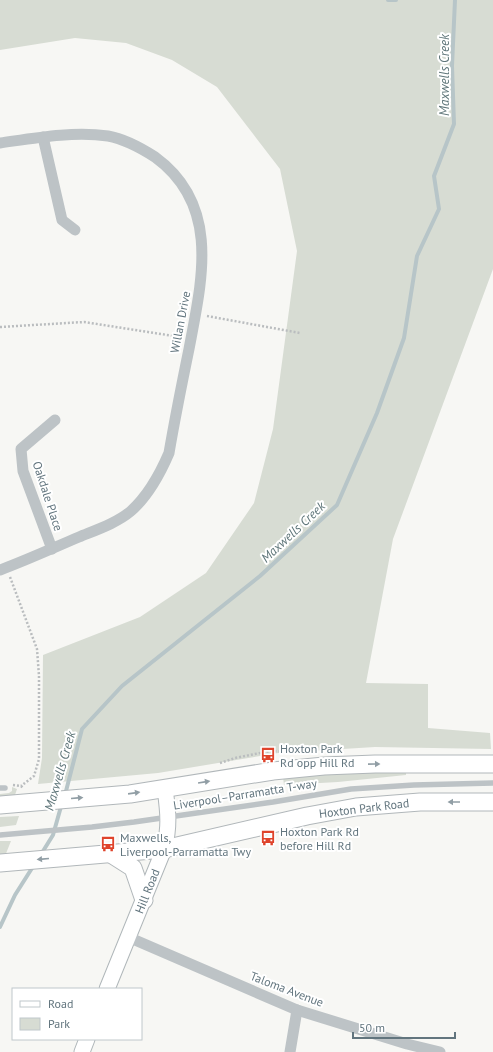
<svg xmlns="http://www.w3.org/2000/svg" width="493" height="1052" viewBox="0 0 493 1052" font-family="'PT Sans',sans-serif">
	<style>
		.green { fill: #d7dcd3 }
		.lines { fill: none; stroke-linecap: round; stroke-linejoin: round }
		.stream { stroke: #b7c5c8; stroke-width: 4 }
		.secondary-casing { stroke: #b0b7ba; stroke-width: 17 }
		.primary-casing { stroke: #b1b7ba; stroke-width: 19 }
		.path { stroke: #babdbf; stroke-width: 2.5; stroke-dasharray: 2 2; stroke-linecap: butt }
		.lane { stroke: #bdc3c6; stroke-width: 5.5 }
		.street { stroke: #bdc3c6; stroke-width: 11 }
		.secondary { stroke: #fff; stroke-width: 15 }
		.primary { stroke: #fff; stroke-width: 17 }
		.oneway { fill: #919ea5 }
		.labels { text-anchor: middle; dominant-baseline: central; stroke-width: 4; stroke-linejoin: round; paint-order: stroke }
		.street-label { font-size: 12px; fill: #62757e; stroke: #fff }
		.poi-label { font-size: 12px; fill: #62757e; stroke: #fff; text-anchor: start }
		.water-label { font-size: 13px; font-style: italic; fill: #5e7579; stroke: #fff }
	</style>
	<rect width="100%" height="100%" fill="#f7f7f4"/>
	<g class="green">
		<polygon points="0,0 493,0 493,269 393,539 366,683 428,684 428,728 490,733 491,749 375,747 278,753 158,773 38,784 42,758 43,655 140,617 206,573 254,503 273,429 297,251 280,169 217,87 172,60 126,43 75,38 0,50"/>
		<polygon points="406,771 406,775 338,782 284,785 283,777 312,774"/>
		<polygon points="12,787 17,789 15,795 0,797 0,794 9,793 12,791"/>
		<polygon points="19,816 16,825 0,827 0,817"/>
		<polygon points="0,841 11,841 5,856 0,856"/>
	</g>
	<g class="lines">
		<g class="stream">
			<polyline points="388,0 396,0"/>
			<polyline points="65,795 82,729 122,686 260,576 337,505 377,413 404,338 417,256 439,209 434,176 454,124 452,66 455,0"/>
			<polyline points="40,856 53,835 62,803"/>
			<polyline points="0,927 15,895 34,865"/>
		</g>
		<defs>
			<g id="secondary">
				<path d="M107 989 164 849C170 826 168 812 165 788"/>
				<polyline points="82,1052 87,1039"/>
			</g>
			<g id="primary">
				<polyline points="0,805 130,794 273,771 324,766 375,764 493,764"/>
				<polyline points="111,854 133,868 144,900"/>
				<polyline points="0,863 164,849 307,816 356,807 420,802 493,802"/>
			</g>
		</defs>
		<use href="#secondary" class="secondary-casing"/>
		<use href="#primary" class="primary-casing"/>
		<g class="path">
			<polyline points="207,316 300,333"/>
			<polyline points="0,327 84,322 180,337"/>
			<polyline points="10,577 37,649 39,676 39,759 34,776 21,786"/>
			<polyline points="220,763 235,758 270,751 298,752"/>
			<polyline points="13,785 21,786 23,788"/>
		</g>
		<g class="lane">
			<polyline points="0,788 5,788"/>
			<polyline points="0,835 92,827 134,822 273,802 351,789 414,785 493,783"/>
		</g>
		<g class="street">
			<polyline points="43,137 62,220 75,230"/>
			<path d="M0 143C35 138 73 131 108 136 125 139 141 148 155 157 221 205 202 280 189 349 182 383 175 418 169 453 160 474 149 495 131 511 117 523 96 530 79 537 53 548 27 560 0 570"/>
			<polyline points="52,549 23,471 21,449 55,420"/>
			<polyline points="128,937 297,1010 407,1044 440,1052"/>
			<polyline points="290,1052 297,1010"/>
		</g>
		<use href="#secondary" class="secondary"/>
		<use href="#primary" class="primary"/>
	</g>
	<defs><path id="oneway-solid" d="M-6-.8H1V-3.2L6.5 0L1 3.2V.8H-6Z"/></defs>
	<g class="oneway">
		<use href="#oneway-solid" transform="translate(374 764) rotate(-1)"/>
		<use href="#oneway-solid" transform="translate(204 782) rotate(-9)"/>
		<use href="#oneway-solid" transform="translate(134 793) rotate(-8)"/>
		<use href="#oneway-solid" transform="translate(77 798) rotate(-5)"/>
		<use href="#oneway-solid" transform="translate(454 802) rotate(-180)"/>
		<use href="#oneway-solid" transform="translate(43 859) rotate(175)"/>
	</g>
	<defs>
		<symbol id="bus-bare" viewBox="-9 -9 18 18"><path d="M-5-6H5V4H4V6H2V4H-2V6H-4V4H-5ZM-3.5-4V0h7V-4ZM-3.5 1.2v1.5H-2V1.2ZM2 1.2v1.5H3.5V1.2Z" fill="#df432b" stroke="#fff" stroke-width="2.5" paint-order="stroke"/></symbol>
	</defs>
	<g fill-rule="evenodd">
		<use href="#bus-bare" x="257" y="744" width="22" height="22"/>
		<use href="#bus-bare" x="257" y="827" width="22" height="22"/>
		<use href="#bus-bare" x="97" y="833" width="22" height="22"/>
	</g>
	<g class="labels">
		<g class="street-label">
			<text transform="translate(180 322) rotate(-79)">Willan Drive</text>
			<text transform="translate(48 496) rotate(72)">Oakdale Place</text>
			<text transform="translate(245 794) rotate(-9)">Liverpool–Parramatta T-way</text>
			<text transform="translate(364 808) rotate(-7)">Hoxton Park Road</text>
			<text transform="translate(147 891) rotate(-68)">Hill Road</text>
			<text transform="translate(287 989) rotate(21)">Taloma Avenue</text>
		</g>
		<g class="poi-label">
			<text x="280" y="748">Hoxton Park<tspan x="280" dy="14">Rd opp Hill Rd</tspan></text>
			<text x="280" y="831">Hoxton Park Rd<tspan x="280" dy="14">before Hill Rd</tspan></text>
			<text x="120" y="837">Maxwells,<tspan x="120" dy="14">Liverpool-Parramatta Twy</tspan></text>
		</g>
		<g class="water-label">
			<text transform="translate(444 75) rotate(-90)">Maxwells Creek</text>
			<text transform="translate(293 532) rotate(-43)">Maxwells Creek</text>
			<text transform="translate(60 771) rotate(-74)">Maxwells Creek</text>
		</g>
	</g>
	<rect x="12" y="988" width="130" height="52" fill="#ffffff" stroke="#c0c8cb"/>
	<rect x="20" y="1001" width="20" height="6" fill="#ffffff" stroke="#c0c8cb"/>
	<text x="48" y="1008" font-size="12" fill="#62757e">Road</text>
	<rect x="20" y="1018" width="20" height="12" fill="#d7dcd3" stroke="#c0c8cb"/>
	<text x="48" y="1028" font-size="12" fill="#62757e">Park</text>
	<path d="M353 1032v6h102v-6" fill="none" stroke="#62757e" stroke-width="2"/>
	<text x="359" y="1032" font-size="12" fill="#62757e" stroke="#ffffff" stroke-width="3" paint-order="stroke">50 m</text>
</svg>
